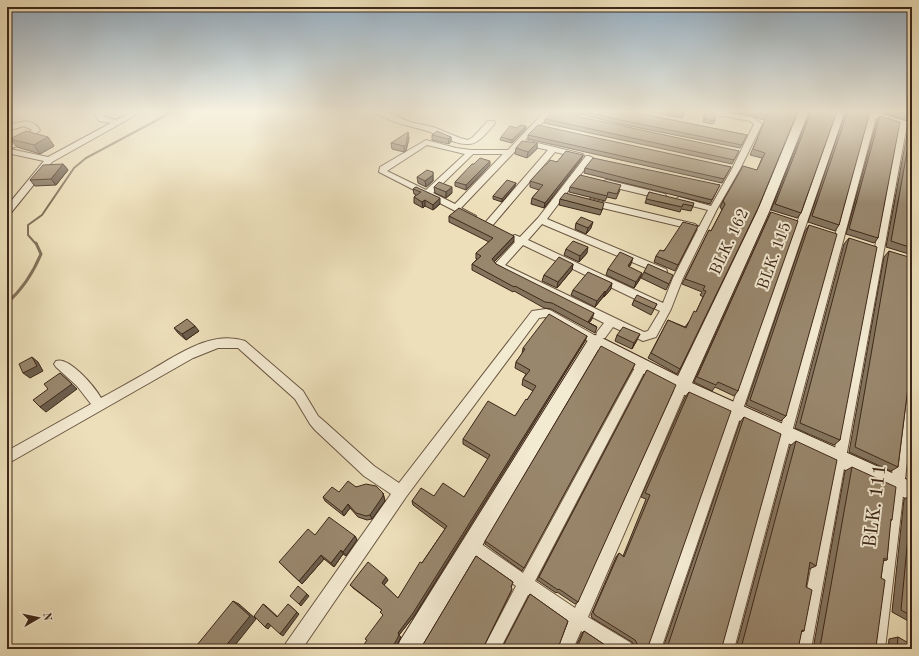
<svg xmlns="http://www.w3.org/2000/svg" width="919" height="656" viewBox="0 0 919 656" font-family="'Old Standard TT',serif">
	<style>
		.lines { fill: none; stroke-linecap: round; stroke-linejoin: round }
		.stream-far1 { stroke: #83715a; stroke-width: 2 }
		.stream { stroke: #83715a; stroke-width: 3 }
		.street-casing { stroke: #6a5642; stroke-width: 2 }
		.secondary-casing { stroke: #3f281a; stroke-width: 2 }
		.street { fill: #f3ead2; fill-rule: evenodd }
		.secondary { fill: #f3ead2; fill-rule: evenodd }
		.wall { fill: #84745e; stroke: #3f281a }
		.shaded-wall { fill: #6b5e4c; stroke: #3f281a }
		.building { fill: #99876d; stroke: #3f281a }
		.labels { text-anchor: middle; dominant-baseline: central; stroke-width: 4; stroke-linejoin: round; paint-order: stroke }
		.street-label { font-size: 16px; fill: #3f281a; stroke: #f3ead2 }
		.near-street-label { font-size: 19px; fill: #3f281a; stroke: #f3ead2 }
	</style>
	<rect width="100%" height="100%" fill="#ecdfba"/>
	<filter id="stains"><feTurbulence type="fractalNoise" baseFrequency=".005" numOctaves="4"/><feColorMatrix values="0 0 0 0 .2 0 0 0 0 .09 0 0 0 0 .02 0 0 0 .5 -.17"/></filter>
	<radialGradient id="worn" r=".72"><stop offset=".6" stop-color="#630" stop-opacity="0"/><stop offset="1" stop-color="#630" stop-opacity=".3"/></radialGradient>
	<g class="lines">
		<polyline class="stream-far1" points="36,244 28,235 28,225 42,215 74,168 86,158 174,111"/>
		<path class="stream" d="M7 303C23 289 33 273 41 254L36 243"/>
		<defs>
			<g id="street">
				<path d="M92 111H99L105 117 116 120 134 111H143L52 162 10 214 7 215V206L44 161 7 153V145L25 137 32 130 24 126 7 131V126C19 122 31 117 40 130L30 140 10 149 48 157 111 123 99 121Z"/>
				<path d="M375 111H385L410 122 433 127 460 138 468 140 473 137 488 121H494L495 123C489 130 479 144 469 144 455 145 441 135 427 131 412 126 388 123 375 111Z"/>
				<path d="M545 111H563L580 116 576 118 552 113 525 140 583 154 584 156 580 158 555 152 492 226H486L484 224 548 150 522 144 461 208 476 216 471 219 379 172 380 167 426 140 456 148 471 150H508ZM427 145 465 154 426 190 387 171ZM473 154H503L455 204 433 193Z"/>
				<path d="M703 111H718L752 117 762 124 740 169 717 209 683 278 671 309 656 337 643 341 613 327 605 338 600 339 601 341 599 344 595 345 545 317 539 318 406 497 302 649H284L286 643 391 494 364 476 315 430 310 424 295 399 238 348H218L193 358 7 464V451L91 404 77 386 56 367 54 364 56 361C69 356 95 387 101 398 118 389 135 379 151 370 179 354 212 330 245 341L303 391 318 416 325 422 374 466 399 483 532 311 546 309 550 310 596 336 597 332 604 323 497 269 495 264 515 242 510 238 512 236 515 235 520 237 538 218 586 156H589L593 158 547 219 666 269 667 271 666 273H658L542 224 528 240 663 303 673 278 698 229 695 230 590 205 586 202 590 199 695 224 699 227 708 210 676 202 675 200 679 197 711 206 732 169 754 124 750 121 707 113ZM523 245 660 311 648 331 644 332 505 265Z"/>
				<polygon points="837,111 845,111 661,649 645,649"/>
				<polygon points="870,112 873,112 877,114 734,649 718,649"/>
				<polygon points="900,122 903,122 907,124 811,649 795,649"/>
				<polygon points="607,180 665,194 666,196 662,199 604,185 603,183 604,181"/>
				<polygon points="642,360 646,362 648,365 535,581 575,608 678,382 682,381 686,382 688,386 588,617 631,643 633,649 610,649 581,631 573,649 557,649 568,623 528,595 500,649 483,649 516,586 467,551 465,546 467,541 472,539 477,541 523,573 638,362"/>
				<polygon points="912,363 912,419 885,649 869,649 906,368 908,365"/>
			</g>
			<g id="secondary">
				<polygon points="799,111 809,111 769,212 692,383 912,482 912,501 676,391 598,350 421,649 397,649 400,641 590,337 595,335 600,337 678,376 757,212"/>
				<polygon points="856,111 871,111 912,123 912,129 858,113"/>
			</g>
		</defs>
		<use href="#street" class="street-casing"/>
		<use href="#secondary" class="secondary-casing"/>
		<use href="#street" class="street"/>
		<use href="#secondary" class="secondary"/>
	</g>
	<g class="wall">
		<polygon points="568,111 627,111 747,135 740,148 615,123"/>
		<polygon points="644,111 685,111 682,118"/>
		<polygon points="705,111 715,121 713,124 703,122"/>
		<polygon points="726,111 798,111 680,369 677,374 648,358 668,320 685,327 696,312 703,297 700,295 702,292 682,284 709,230 711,231 722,210 720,207 723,201 757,170 762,158 750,155 765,120 757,118 752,116"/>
		<polygon points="810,111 837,111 801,213 797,218 771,210 810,112"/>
		<polygon points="846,111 867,111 839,225 835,231 808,222"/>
		<polygon points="877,111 908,111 912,112 912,122"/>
		<polygon points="880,116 878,238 874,243 846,234 877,120"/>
		<polygon points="545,119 739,151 732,164 544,123"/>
		<polygon points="912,124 912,255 886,247 908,129"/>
		<polygon points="517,128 526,129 512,143 500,140 501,137"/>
		<polygon points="432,135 451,137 451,142 449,144 432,140"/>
		<polygon points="528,135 731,167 722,183 528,139"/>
		<polygon points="48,137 54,146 40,154 17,147 10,139"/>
		<polygon points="409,138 406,151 404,152 392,149 391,143"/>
		<polygon points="537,143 537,149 527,158 515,154 516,148"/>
		<polygon points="583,155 581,160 544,208 531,204 532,198 539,190 530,187 530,181 547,164 557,162"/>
		<polygon points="63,164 68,170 56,185 35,186 30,180"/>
		<polygon points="474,164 490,165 466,190 455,186 455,182"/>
		<polygon points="585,168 720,185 710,204 584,173"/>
		<polygon points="433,172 433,181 426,187 418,183 417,177"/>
		<polygon points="516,183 515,186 502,202 493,199 493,196"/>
		<polygon points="416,187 440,204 433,210 425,206 423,208 414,203 414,197 416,195 414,194 413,189"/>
		<polygon points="434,187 452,193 446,198 435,193"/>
		<polygon points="570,187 620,190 616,199 607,197 605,201 569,192"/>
		<polygon points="649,192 693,206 691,211 681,209 680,212 645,203"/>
		<polygon points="560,199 603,208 600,215 559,205"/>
		<polygon points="771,212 738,391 734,396 715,387 712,391 694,382 768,218"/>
		<polygon points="449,216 514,241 494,262 496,264 592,319 589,323 597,327 595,333 551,309 544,308 514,291 513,292 472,270 472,264 477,259 476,259 476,253 489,242 449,222"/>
		<polygon points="576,223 591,228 586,234 575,229"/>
		<polygon points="809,225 786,416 781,421 746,405 805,231"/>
		<polygon points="698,226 675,271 654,262 656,256"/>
		<polygon points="849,238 840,440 834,445 795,428 844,244"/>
		<polygon points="566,249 587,253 579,262 564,255"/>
		<polygon points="889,251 911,362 898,467 891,471 849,452 884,257"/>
		<polygon points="573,264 572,270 557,288 542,281 544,275"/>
		<polygon points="631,264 629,267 640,279 634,288 606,275 608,269"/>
		<polygon points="644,272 669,284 666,290 641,278"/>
		<polygon points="611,289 604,297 603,297 595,307 571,295 573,290"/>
		<polygon points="634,300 657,304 651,315 632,305"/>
		<polygon points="174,328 199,331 186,340 178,333"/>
		<polygon points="617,335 637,340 632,349 615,341"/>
		<polygon points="587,336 585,341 414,616 399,635 401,637 398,643 383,615 380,612 382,610 353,588 350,585 388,580 384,585 398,598 445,529 413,505 412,501 434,496 464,497 488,459 463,444 463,439 515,416 527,400 533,391 522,385 523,379 526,374 515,368 516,362 522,354 523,348"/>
		<polygon points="635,364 632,370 522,571 485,544 485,541"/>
		<polygon points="647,370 578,602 575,604 557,592 556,593 537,580"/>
		<polygon points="689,392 648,647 649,649 663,648 740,422 744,417 722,647 724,649 736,648 790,446 796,441 816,566 809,569 806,587 804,631 801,632 798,649 637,649 634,647 632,642 592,618 591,615 616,557 619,553 623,556 646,499 641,497 685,397"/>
		<polygon points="912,435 912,479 908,477"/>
		<polygon points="852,467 892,520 890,521 887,560 883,561 881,578 876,647 880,649 813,649 845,471"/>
		<polygon points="356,487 383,493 385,501 372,519 367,520 358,517 350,508 344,516 325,501 323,497"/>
		<polygon points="912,495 912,623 892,612 904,499"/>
		<polygon points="315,535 355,536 357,540 346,556 343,554 334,567 324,559 302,584 279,562"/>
		<polygon points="476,556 513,582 511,588 512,589 511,592 483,648 502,648 530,594 568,621 558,648 575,648 582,633 584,631 611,649 417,649 421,648"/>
		<polygon points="898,637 912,649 888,649 889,639"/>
	</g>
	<g class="shaded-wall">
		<polygon points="526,126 526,129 512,143 512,140"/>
		<polygon points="408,132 409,138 406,151 404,152 404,146"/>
		<polygon points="48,137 54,146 40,154 34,145"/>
		<polygon points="451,137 451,142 449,144 448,139"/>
		<polygon points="537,143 537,149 527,158 528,152"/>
		<polygon points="583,155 581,160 544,208 545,203"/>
		<polygon points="490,161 490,165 466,190 466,185"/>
		<polygon points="63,164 68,170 56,185 51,179"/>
		<polygon points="433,175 433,181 426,187 425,181"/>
		<polygon points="516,183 515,186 502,202 502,199"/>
		<polygon points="452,187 452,193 446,198 446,192"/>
		<polygon points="440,198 440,204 433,210 433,205"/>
		<polygon points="425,200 425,206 423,208 422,202"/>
		<polygon points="593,222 591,228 586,234 588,228"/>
		<polygon points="514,236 514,241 492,264 492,259"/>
		<polygon points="588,247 587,253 579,262 580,256"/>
		<polygon points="633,258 631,264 625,272 628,266"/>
		<polygon points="573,264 572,270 557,288 558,282"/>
		<polygon points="642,273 640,279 634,288 636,282"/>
		<polygon points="612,283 611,289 604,297 606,292"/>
		<polygon points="605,291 603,297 595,307 597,301"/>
		<polygon points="594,313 592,319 589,323 588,322"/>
		<polygon points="195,326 199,331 186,340 182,334"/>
		<polygon points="640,334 637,340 632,349 634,343"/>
		<polygon points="587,336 585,341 414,616 399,635 401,637 398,643 394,649 391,649 398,633"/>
		<polygon points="32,357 38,362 43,371 30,378 23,373"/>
		<polygon points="60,373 77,389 46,412 40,407"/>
		<polygon points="383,493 385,501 372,519 370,515"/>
		<polygon points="348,504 350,508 344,516 342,512"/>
		<polygon points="355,536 357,540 346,556 343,552"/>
		<polygon points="341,550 343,554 334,567 331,563"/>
		<polygon points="321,555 324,559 302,584 299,581"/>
		<polygon points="386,577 388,580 383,586 382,583"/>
		<polygon points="307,594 309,596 301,606 299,604"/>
		<polygon points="233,601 239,604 256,619 232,649 225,649 224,648"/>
		<polygon points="263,604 266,606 280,619 277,617"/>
		<polygon points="288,604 299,614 283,636 280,634"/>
		<polygon points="268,623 272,624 268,629 265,627"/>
	</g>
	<g class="building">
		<polygon points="553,111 739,151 734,160 545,119"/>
		<polygon points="583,111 627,111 747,135 742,145 616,119"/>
		<polygon points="674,111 685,111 684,113"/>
		<polygon points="705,111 715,113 715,121 704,119"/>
		<polygon points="756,111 798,111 759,206 680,369 651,353 668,320 686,328 694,311 696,312 706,291 703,290 705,286 685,279 709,230 711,231 725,204 723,201 743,166 757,170 765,153 753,149 767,115 759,113"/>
		<polygon points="812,111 837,111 801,213 775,204"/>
		<polygon points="848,111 867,111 870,112 839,225 812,216"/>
		<polygon points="898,111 908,111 912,112 912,115"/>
		<polygon points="880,116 900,122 878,238 849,229"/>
		<polygon points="912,124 912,248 891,241"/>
		<polygon points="520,125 526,126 512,140 501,137 510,126 517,128"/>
		<polygon points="538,125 731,167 724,179 528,135"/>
		<polygon points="26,131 48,137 34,145 10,139"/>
		<polygon points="437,131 451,137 448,139 432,135"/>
		<polygon points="408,132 406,145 404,146 391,143"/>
		<polygon points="522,141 537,143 528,152 516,148"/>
		<polygon points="566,151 583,155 545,203 532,198 543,185 530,181 546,164 547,164 550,160 557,162"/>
		<polygon points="480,158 490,161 466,185 455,182 472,164 474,164"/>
		<polygon points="593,158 720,185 712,200 585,168"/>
		<polygon points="63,164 51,179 30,180 43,165"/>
		<polygon points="427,170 433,172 433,175 425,181 417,177"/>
		<polygon points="580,175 621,185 617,194 608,192 607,196 570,187"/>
		<polygon points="507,180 516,183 502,199 493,196"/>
		<polygon points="439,182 452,187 446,192 434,187"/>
		<polygon points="416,187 440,198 433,205 425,200 422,202 414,197 421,192 413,189"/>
		<polygon points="649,192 694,203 693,206 683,204 682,207 646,199"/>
		<polygon points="565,193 604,203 602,210 560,199"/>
		<polygon points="459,208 514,236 492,259 496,264 594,313 588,322 597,327 552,303 545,302 515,286 514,287 472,264 481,256 476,253 493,238 449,216"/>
		<polygon points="771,212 798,221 738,391 718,382 716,385 697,377"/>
		<polygon points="581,217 593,222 588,228 576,223"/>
		<polygon points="683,222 698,226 678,265 656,256 660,250 664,251"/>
		<polygon points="809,225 837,234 786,416 750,400"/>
		<polygon points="849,238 877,247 840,440 800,423"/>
		<polygon points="573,241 588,247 580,256 566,249"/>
		<polygon points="889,251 912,258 912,361 911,363 898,467 855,447"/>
		<polygon points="620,252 633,258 628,266 642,273 636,282 608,269"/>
		<polygon points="559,257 573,264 558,282 544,275"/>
		<polygon points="648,264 673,275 669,284 644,272"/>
		<polygon points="588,272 612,283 606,292 605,291 597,301 573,290"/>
		<polygon points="637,295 657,304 654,309 634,300"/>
		<polygon points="549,314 587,336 413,613 398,633 399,635 396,641 391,649 361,649 367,640 365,639 383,615 380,612 382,610 350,585 368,562 386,577 382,583 398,598 420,562 422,563 447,526 412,501 421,488 434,496 443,483 464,497 490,455 463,439 488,401 515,416 526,399 527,400 536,386 523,379 530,370 516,362 525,349 523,348"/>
		<polygon points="187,319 195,326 182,334 174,328"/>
		<polygon points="623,327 640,334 634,343 617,335"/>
		<polygon points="601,346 635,364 524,568 485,541"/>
		<polygon points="32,357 37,366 23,373 19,364"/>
		<polygon points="647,370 676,385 578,602 559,589 558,590 539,577"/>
		<polygon points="60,373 72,384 40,407 33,400 48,389 44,384"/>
		<polygon points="689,392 731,411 648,647 649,649 667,648 744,417 781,434 722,647 724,649 741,648 796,441 837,460 816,566 810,562 806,587 812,590 804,631 802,630 798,649 648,649 646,647 645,649 643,649 638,645 635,640 595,615 593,612 619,553 624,557 650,495 645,493"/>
		<polygon points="852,467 896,487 892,520 891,519 887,560 884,558 881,578 885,580 876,647 880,649 816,649 820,647"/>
		<polygon points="348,481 356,487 366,484 376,486 383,493 383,496 370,515 366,516 356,513 348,504 342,512 323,497 332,487 339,492"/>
		<polygon points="912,495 912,616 901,610"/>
		<polygon points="329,517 355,536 343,552 341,550 331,563 321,555 299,581 279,562 308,529 315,535"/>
		<polygon points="476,556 513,582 511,587 512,589 483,648 502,648 530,594 568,621 558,648 577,648 584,631 611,649 417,649 421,648"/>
		<polygon points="298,586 307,594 299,604 290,596"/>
		<polygon points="233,601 250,616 224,648 225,649 201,649 197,645"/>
		<polygon points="263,604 277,617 288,604 297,612 280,634 268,623 265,627 254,616"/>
		<polygon points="898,637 912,645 912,649 897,649"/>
	</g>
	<linearGradient id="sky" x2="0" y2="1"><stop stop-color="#92acc0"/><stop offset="0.55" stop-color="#f6f1e0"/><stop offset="1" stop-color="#f6f1e0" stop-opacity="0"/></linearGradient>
	<rect width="919" height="203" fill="url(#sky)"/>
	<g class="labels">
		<g class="street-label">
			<text transform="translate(730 242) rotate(-65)">BLK. 162</text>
			<text transform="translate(775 256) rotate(-70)">BLK. 115</text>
		</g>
		<g class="near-street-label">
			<text transform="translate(876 506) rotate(-83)">BLK. 111</text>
		</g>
	</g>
	<rect width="919" height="656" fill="none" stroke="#ecdfba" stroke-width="24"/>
	<rect x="8" y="8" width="903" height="640" fill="none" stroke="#3f281a" stroke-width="2"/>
	<rect x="12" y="12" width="895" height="632" fill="none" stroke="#3f281a"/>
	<g transform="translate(38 618) rotate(81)" stroke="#f3ead2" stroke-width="3" paint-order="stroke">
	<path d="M0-3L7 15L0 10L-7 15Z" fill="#3f281a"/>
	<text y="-6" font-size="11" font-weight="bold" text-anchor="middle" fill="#3f281a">N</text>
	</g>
	<rect width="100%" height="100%" filter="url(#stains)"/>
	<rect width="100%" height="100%" fill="url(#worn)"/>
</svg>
